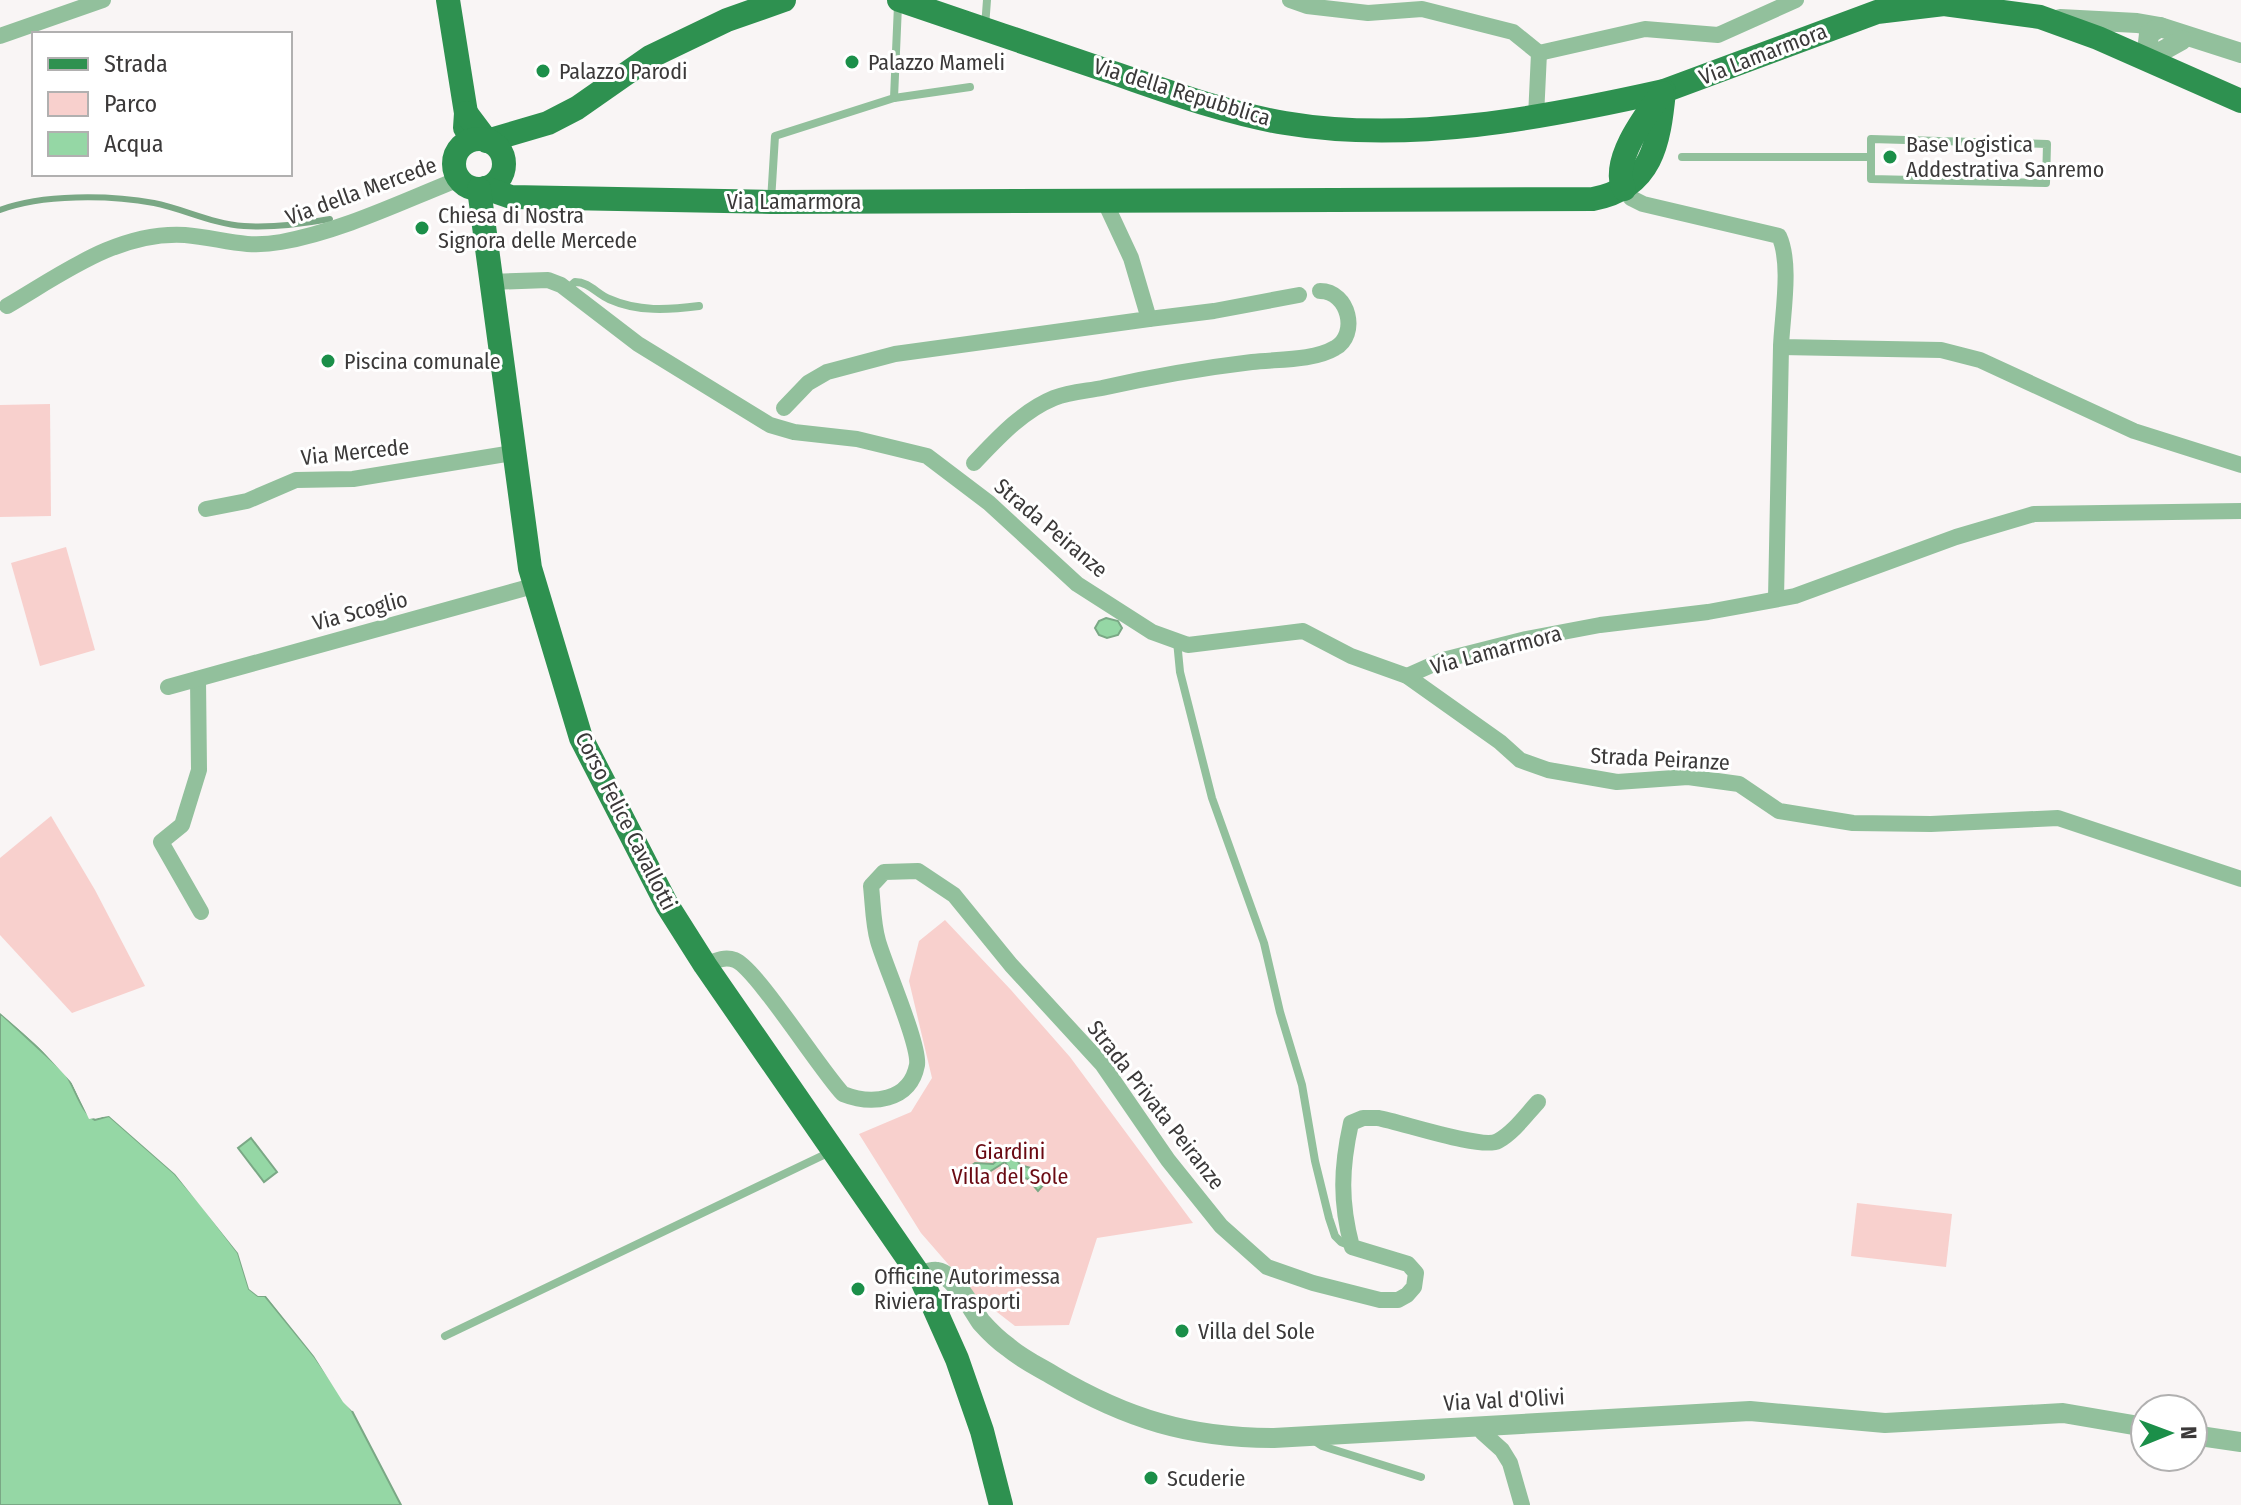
<svg xmlns="http://www.w3.org/2000/svg" width="2241" height="1505" viewBox="0 0 2241 1505" font-family="'Fira Sans Condensed',sans-serif">
	<style>
		.green { fill: #f8d0cd }
		.water { fill: #95d7a5; stroke: #7aa885; stroke-width: 2 }
		.pier { fill: #f9f5f5 }
		.lines { fill: none; stroke-linecap: round; stroke-linejoin: round }
		.stream { stroke: #7aa885; stroke-width: 6 }
		.service { stroke: #92c09c; stroke-width: 8 }
		.minor { stroke: #92c09c; stroke-width: 16 }
		.tertiary { stroke: #92c09c; stroke-width: 20 }
		.primary { stroke: #2e9150; stroke-width: 24 }
		.poi-dot { fill: #1b8f49; stroke: #fff; stroke-width: 3 }
		.labels { text-anchor: middle; dominant-baseline: central; stroke-width: 6; stroke-linejoin: round; paint-order: stroke }
		.street-label { font-size: 22px; fill: #3b3939; stroke: #fff }
		.poi-label { font-size: 22px; fill: #3b3939; stroke: #fff; text-anchor: start }
		.park-label { font-size: 22px; fill: #6a0a13; stroke: #fff }
	</style>
	<rect width="100%" height="100%" fill="#f9f5f5"/>
	<g class="green">
		<polygon points="50,404 51,516 0,517 0,405"/>
		<polygon points="66,547 95,650 40,666 11,563"/>
		<polygon points="51,816 95,890 145,986 72,1013 0,935 0,858"/>
		<polygon points="945,920 1011,990 1070,1057 1193,1223 1097,1238 1069,1325 1015,1326 975,1295 921,1233 859,1134 911,1112 932,1078 909,981 919,941"/>
		<polygon points="1857,1203 1952,1214 1946,1267 1851,1256"/>
	</g>
	<g class="water">
		<polygon points="1106,618 1118,621 1122,628 1118,635 1107,638 1099,635 1095,628 1099,621"/>
		<path d="M0 1013 64 1072C75 1086 80 1112 95 1120L109 1116 175 1174 199 1202 238 1253 249 1289 258 1296H265L314 1356 352 1411 401 1505H0Z"/>
		<polygon points="251,1138 277,1172 264,1182 238,1148"/>
		<polygon points="1007,1151 1012,1151 1020,1165 1034,1169 1046,1182 1038,1191 1028,1179 1014,1175 1005,1162 978,1179 972,1178 971,1166 975,1163 993,1164 1000,1158 1001,1153"/>
	</g>
	<polygon class="pier" points="0,1009 38,1041 67,1070 76,1081 91,1115 111,1113 178,1172 242,1251 252,1287 269,1293 317,1354 356,1410 352,1411 343,1402 314,1356 266,1296 258,1296 249,1289 238,1253 175,1174 109,1116 89,1119 72,1083 36,1044 0,1013"/>
	<g class="lines">
		<path class="stream" d="M0 210C41 194 110 195 154 203 184 209 213 224 244 226 273 228 302 224 330 219"/>
		<g class="service">
			<polyline points="985,27 987,0"/>
			<polyline points="894,98 970,87"/>
			<polyline points="1682,157 1871,157 1871,179 2046,183 2047,144 1871,139 1871,157"/>
			<polyline points="771,201 775,136 894,98 898,5"/>
			<path d="M566 290 575 282C589 282 597 294 609 299 638 312 668 310 699 306"/>
			<polyline points="1177,641 1180,672 1212,798 1264,943 1280,1012 1302,1085 1315,1161 1329,1218 1335,1236 1341,1242 1351,1246"/>
			<polyline points="445,1336 830,1152"/>
			<polyline points="1313,1440 1322,1446 1421,1477"/>
		</g>
		<g class="minor">
			<polyline points="1290,0 1307,6 1368,13 1422,9 1513,32 1539,53 1536,117"/>
			<polyline points="0,36 103,0"/>
			<polyline points="1539,53 1645,29 1718,35 1796,0"/>
			<path d="M1624 189 1631 198 1643 204 1779 236C1792 264 1782 316 1781 347L1941 350 1980 360 2134 431 2241 465"/>
			<polyline points="490,282 548,280 561,285 638,344 770,425 794,432 857,439 927,456 989,503 1077,584 1152,632 1188,645 1303,631 1351,656 1407,676 1500,742 1520,760 1548,770 1617,782 1688,777 1739,784 1779,811 1853,823 1931,824 2058,818 2241,879"/>
			<path d="M7 306C62 274 118 231 185 235 221 238 243 249 281 242 342 231 401 202 459 179"/>
			<polyline points="1149,319 1214,311 1299,295"/>
			<polyline points="784,408 808,383 827,372 895,354 1149,319 1131,258 1104,200"/>
			<path d="M974 463C997 439 1022 411 1054 398 1069 392 1087 391 1102 388 1151 377 1201 368 1252 362 1277 359 1313 361 1335 348 1359 335 1349 291 1320 291"/>
			<polyline points="206,509 247,501 296,480 353,479 512,453"/>
			<polyline points="1776,599 1781,347"/>
			<polyline points="1407,676 1443,660 1526,639 1600,625 1708,612 1795,596 1956,537 2034,514 2241,511"/>
			<polyline points="198,679 199,770 182,825 161,842 201,912"/>
			<polyline points="168,687 533,586"/>
			<path d="M705 965C715 961 724 956 735 960 756 968 820 1070 843 1094 871 1105 910 1102 917 1065 920 1045 885 966 878 941 873 924 873 904 871 886L884 872 918 871 954 895 1011 965 1102 1064 1168 1160 1221 1226 1267 1267 1313 1283 1380 1300H1398L1407 1295 1414 1287 1416 1273 1408 1264 1352 1247C1340 1202 1341 1168 1351 1123L1363 1118H1378C1401 1122 1482 1150 1498 1141 1514 1132 1526 1115 1538 1102"/>
			<polyline points="1482,1425 1482,1432 1502,1450 1510,1463 1522,1505"/>
		</g>
		<g class="tertiary">
			<polyline points="2060,19 2137,23 2160,27 2241,53"/>
			<polyline points="2160,27 2149,34 2146,60 2182,40"/>
			<path d="M920 1276C925 1274 932 1271 937 1272 954 1274 972 1309 981 1322 989 1331 998 1340 1008 1347 1022 1359 1039 1367 1054 1376 1127 1419 1190 1438 1274 1438L1750 1411 1885 1423 2063 1413 2145 1427"/>
			<polyline points="2193,1435 2241,1442"/>
		</g>
		<g class="primary">
			<polyline points="448,0 466,113 465,128"/>
			<path d="M899 0C968 23 1036 47 1105 70 1164 90 1224 113 1285 123 1409 144 1543 118 1664 91L1877 12 1944 4 2040 17 2098 38 2241 101"/>
			<polyline points="466,113 487,141 548,123 577,108 650,57 727,20 784,0"/>
			<circle cx="479" cy="164" r="25"/>
			<path d="M485 188 511 197 771 202 1593 199C1652 188 1659 143 1664 91"/>
			<polyline points="479,189 530,568 581,738 667,905 705,965 920,1276 957,1359 982,1431 1001,1505"/>
			<path d="M1624 189C1610 162 1645 116 1662 93"/>
		</g>
	</g>
	<g class="poi-dot">
		<circle cx="852" cy="62" r="8"/>
		<circle cx="543" cy="71" r="8"/>
		<circle cx="1890" cy="157" r="8"/>
		<circle cx="422" cy="228" r="8"/>
		<circle cx="328" cy="361" r="8"/>
		<circle cx="858" cy="1289" r="8"/>
		<circle cx="1182" cy="1331" r="8"/>
		<circle cx="1151" cy="1478" r="8"/>
	</g>
	<g class="labels">
		<g class="street-label">
			<text transform="translate(1763 54) rotate(-21)">Via Lamarmora</text>
			<text transform="translate(1182 92) rotate(17)">Via della Repubblica</text>
			<text transform="translate(361 191) rotate(-20)">Via della Mercede</text>
			<text x="794" y="201">Via Lamarmora</text>
			<text transform="translate(355 452) rotate(-6)">Via Mercede</text>
			<text transform="translate(1051 528) rotate(40)">Strada Peiranze</text>
			<text transform="translate(360 611) rotate(-15)">Via Scoglio</text>
			<text transform="translate(1496 650) rotate(-15)">Via Lamarmora</text>
			<text transform="translate(1660 759) rotate(3)">Strada Peiranze</text>
			<text transform="translate(626 821) rotate(63)">Corso Felice Cavallotti</text>
			<text transform="translate(1156 1105) rotate(52)">Strada Privata Peiranze</text>
			<text transform="translate(1504 1400) rotate(-3)">Via Val d'Olivi</text>
		</g>
		<g class="poi-label">
			<text x="868" y="62">Palazzo Mameli</text>
			<text x="559" y="71">Palazzo Parodi</text>
			<text x="1906" y="144">Base Logistica<tspan x="1906" dy="25">Addestrativa Sanremo</tspan></text>
			<text x="438" y="215">Chiesa di Nostra<tspan x="438" dy="25">Signora delle Mercede</tspan></text>
			<text x="344" y="361">Piscina comunale</text>
			<text x="874" y="1276">Officine Autorimessa<tspan x="874" dy="25">Riviera Trasporti</tspan></text>
			<text x="1198" y="1331">Villa del Sole</text>
			<text x="1167" y="1478">Scuderie</text>
		</g>
		<g class="park-label">
			<text x="1010" y="1151">Giardini<tspan x="1010" dy="25">Villa del Sole</tspan></text>
		</g>
	</g>
	<rect x="32" y="32" width="260" height="144" fill="#ffffff" stroke="#b1b0b0" stroke-width="2"/>
	<rect x="48" y="58" width="40" height="12" fill="#2e9150" stroke="#b1b0b0" stroke-width="2"/>
	<text x="104" y="72" font-size="24" fill="#3b3939">Strada</text>
	<rect x="48" y="92" width="40" height="24" fill="#f8d0cd" stroke="#b1b0b0" stroke-width="2"/>
	<text x="104" y="112" font-size="24" fill="#3b3939">Parco</text>
	<rect x="48" y="132" width="40" height="24" fill="#95d7a5" stroke="#b1b0b0" stroke-width="2"/>
	<text x="104" y="152" font-size="24" fill="#3b3939">Acqua</text>
	<g transform="translate(2169 1433) rotate(89)"><circle r="38" fill="#ffffff" stroke="#b1b0b0" stroke-width="2"/>
	<path d="M0-6L14 30L0 20L-14 30Z" fill="#1b8f49"/>
	<text y="-12" font-size="22" font-weight="bold" text-anchor="middle" fill="#3b3939">N</text>
	</g>
</svg>
